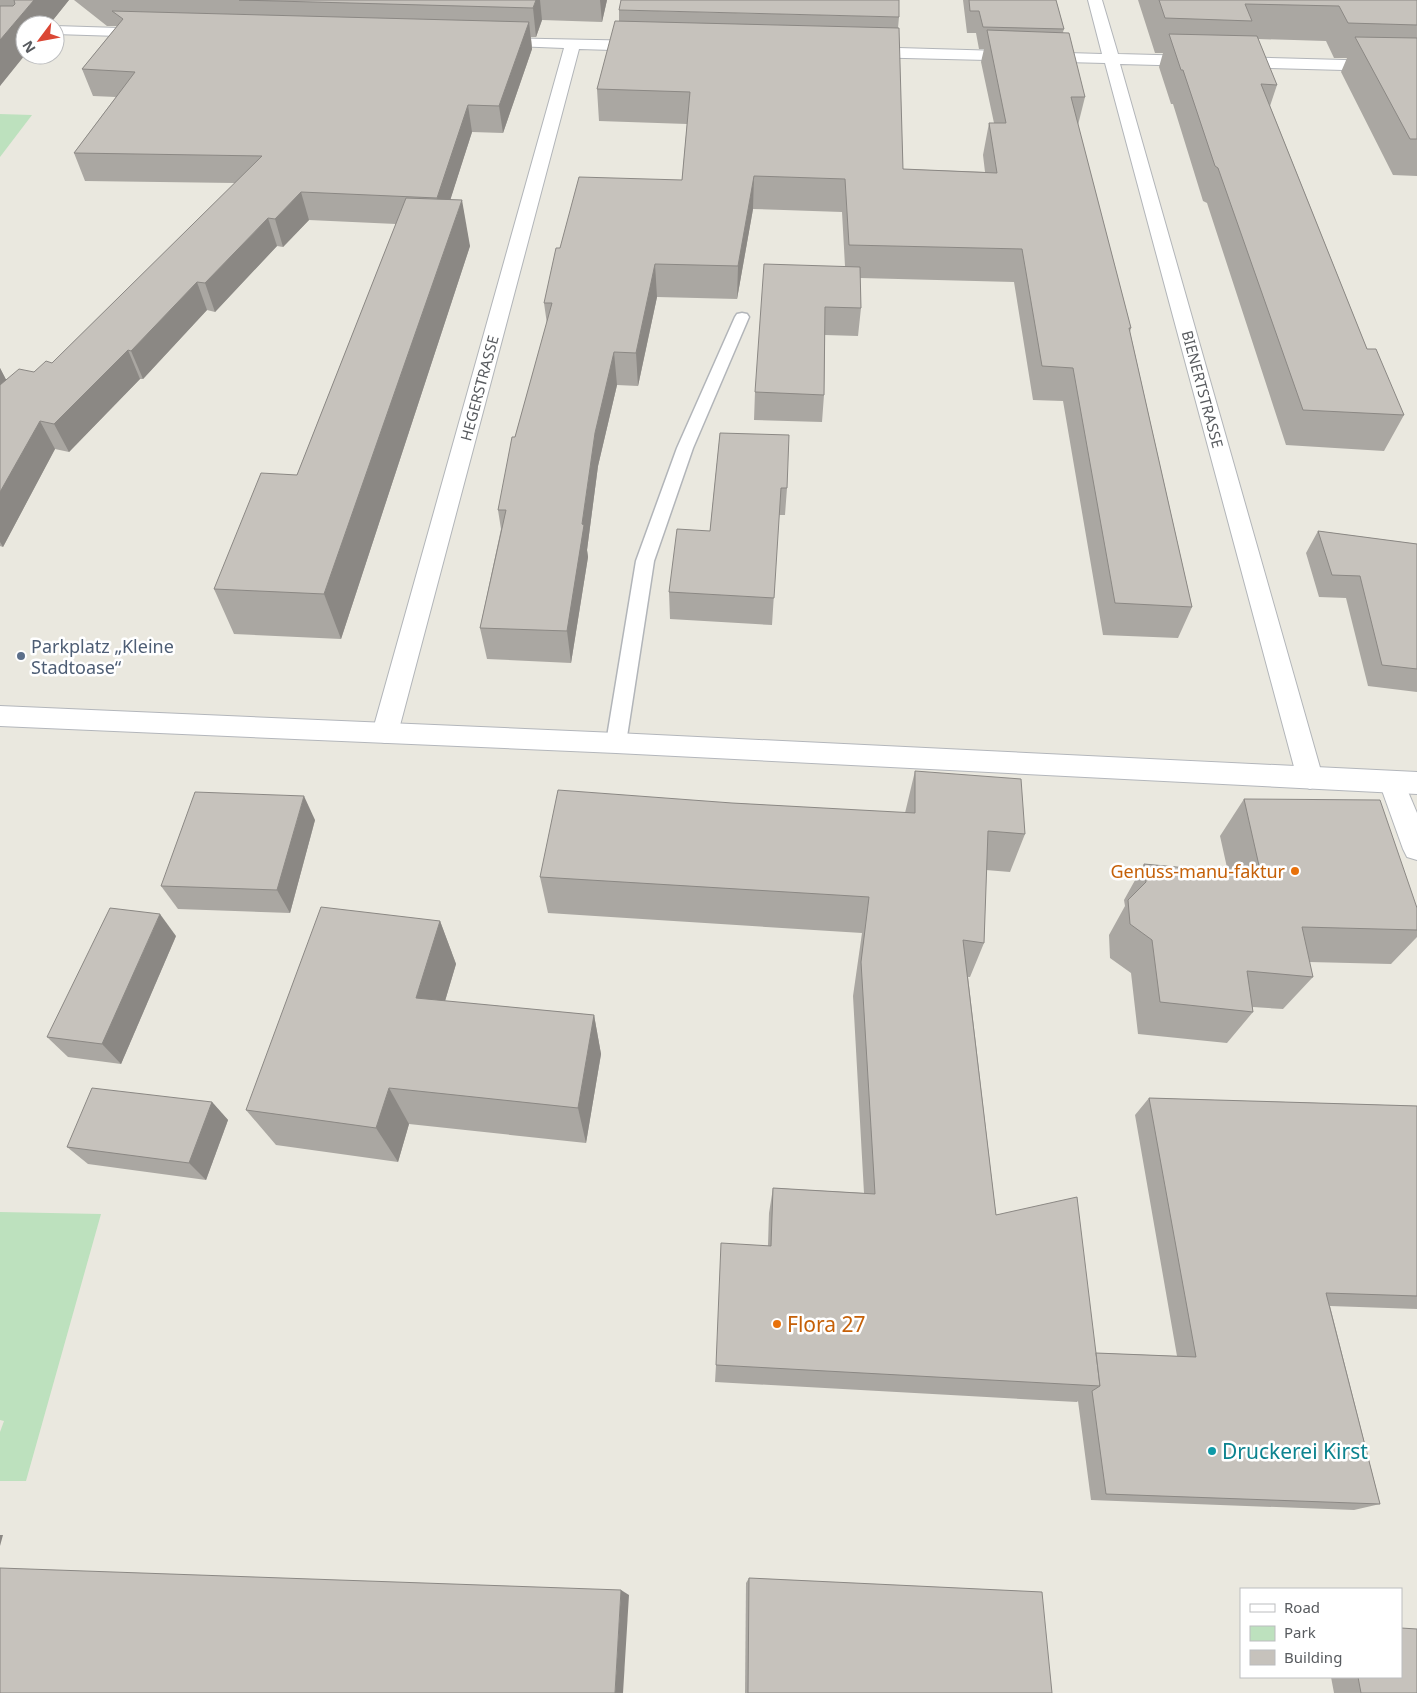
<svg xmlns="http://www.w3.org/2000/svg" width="1417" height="1693" viewBox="0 0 1417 1693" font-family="'Noto Sans',sans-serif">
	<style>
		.green { fill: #bde1be }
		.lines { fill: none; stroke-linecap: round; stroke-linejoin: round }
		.lane-casing { stroke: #b2b5b9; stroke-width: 3 }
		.street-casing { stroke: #b2b5b9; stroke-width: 2 }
		.secondary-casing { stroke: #b3b6bb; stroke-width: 2 }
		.lane { fill: #fff; fill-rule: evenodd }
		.street { fill: #fff; fill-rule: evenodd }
		.secondary { fill: #fff; fill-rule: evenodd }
		.wall { fill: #aaa7a2 }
		.shaded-wall { fill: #8b8884 }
		.building { fill: #c6c2bc; stroke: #8b8884 }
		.service-dot { fill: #5c6f8a; stroke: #fff; stroke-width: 2 }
		.food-dot { fill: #e8710a; stroke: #fff; stroke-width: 2 }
		.culture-dot { fill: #0f9aa8; stroke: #fff; stroke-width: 2 }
		.labels { text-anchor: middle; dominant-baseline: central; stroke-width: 5; stroke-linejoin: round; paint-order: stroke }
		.far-street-label { font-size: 15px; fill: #585b5f; stroke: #fff }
		.service-label { font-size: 18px; fill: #4e5e75; stroke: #fff; text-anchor: start }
		.food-label { font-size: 18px; fill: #c56008; stroke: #fff; text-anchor: end }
		.near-food-label { font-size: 21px; fill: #c56008; stroke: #fff; text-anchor: start }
		.near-culture-label { font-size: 21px; fill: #0d838f; stroke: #fff; text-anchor: start }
	</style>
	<rect width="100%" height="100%" fill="#eae8df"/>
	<g class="green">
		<polygon points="0,114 32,115 0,157"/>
		<polygon points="0,1212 101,1214 26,1481 0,1481 0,1432 4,1421 0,1420"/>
	</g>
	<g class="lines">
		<defs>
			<polygon id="lane" points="742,313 747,314 749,317 693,448 654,561 626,743 623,749 616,751 609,749 606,743 636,561 677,448 735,317 737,314"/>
			<g id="street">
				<polygon points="1088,0 1102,0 1118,54 1417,62 1417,72 1120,64 1323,778 1319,785 1310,789 1301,785 1297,778 1105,63 864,57 859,55 856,52 859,49 864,47 1102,54"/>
				<polygon points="55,26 151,29 156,30 158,33 156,36 151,37 55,34"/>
				<polygon points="494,38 646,41 651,43 654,46 651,49 646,51 579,49 398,733 394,740 385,743 376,740 372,733 564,48 489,45 487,42 489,39"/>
				<polygon points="1392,771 1401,775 1417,813 1417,860 1407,857 1403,849 1379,782 1383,775"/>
			</g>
			<polygon id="secondary" points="0,706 616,733 1417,772 1417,794 616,753 0,726"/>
		</defs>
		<use href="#lane" class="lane-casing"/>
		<use href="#street" class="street-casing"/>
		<use href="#secondary" class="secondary-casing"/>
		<use href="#lane" class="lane"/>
		<use href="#street" class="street"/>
		<use href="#secondary" class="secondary"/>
	</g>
	<g class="wall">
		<polygon points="0,0 69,0 49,25 25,25 0,86"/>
		<polygon points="74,0 607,0 602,22 542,20 536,37 531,37 532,49 503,133 472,132 450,200 470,246 341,639 234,634 214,589 297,475 396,224 309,220 283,247 277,246 215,312 207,310 143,379 140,379 69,452 55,449 3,547 0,546 0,368 6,380 34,372 52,363 235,183 85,181 74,153 116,97 93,96 82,69 117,26 107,26"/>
		<polygon points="963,0 1056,0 1064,29 1063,32 1085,97 1078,125 1131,328 1130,332 1192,607 1178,638 1103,635 1063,401 1033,400 1014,282 860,278 861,308 858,336 825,335 824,395 822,422 754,420 755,392 845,266 842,212 753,209 737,299 657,297 638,386 617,385 598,466 587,550 588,557 571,663 487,659 480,628 501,529 498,510 515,437 547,324 544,303 560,248 682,180 687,124 599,121 597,89 619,21 619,10 899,17 898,28 903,169 985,172 983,155 989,123 994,123 981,62 984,49 979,49 976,33 967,33"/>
		<polygon points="1138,0 1417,0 1417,176 1393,175 1341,72 1347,58 1334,58 1326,41 1258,39 1277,85 1270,106 1367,349 1404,415 1384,451 1286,445 1207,203 1203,201 1173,104 1171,104 1159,67 1163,53 1155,53"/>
		<polygon points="720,433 787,488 785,515 779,515 772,625 670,619 669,592 710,531"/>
		<polygon points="1318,531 1417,544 1417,692 1368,686 1346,598 1319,597 1306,553"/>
		<polygon points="915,771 1025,834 1010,872 986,870 984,943 970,977 968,977 996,1215 1096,1353 1177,1356 1135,1115 1149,1098 1417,1106 1417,1309 1330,1306 1380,1504 1354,1510 1091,1500 1078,1401 1077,1402 715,1382 716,1365 768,1245 769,1213 773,1188 864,1193 853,996 862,933 548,913 540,877 732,803 905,813"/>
		<polygon points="1244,799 1417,908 1417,937 1391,964 1309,962 1313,977 1283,1009 1253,1007 1253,1012 1227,1043 1138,1034 1131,973 1110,958 1109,935 1125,906 1124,900 1144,864 1228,872 1220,836"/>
		<polygon points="315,820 290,913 178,909 161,886"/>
		<polygon points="440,921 456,964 445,1001 594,1015 601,1054 586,1143 409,1124 398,1162 276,1145 246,1110"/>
		<polygon points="176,936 121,1064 68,1057 47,1037"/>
		<polygon points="212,1102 228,1120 206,1180 88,1164 67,1147"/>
		<polygon points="749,1578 1052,1693 745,1693 746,1583"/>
		<polygon points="1331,1677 1401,1677 1417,1693 1334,1693"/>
	</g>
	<g class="shaded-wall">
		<polygon points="34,0 69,0 49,25 25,25 25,55 0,86 0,40"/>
		<polygon points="536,0 540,0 542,20 536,37 533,8"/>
		<polygon points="600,0 607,0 602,22"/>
		<polygon points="529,22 532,49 503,133 499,106"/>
		<polygon points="468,105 472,132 442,226 437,198"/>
		<polygon points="754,176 753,209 737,299 738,266"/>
		<polygon points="301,192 309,220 283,247 275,219"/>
		<polygon points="462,200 470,246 341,639 324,594"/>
		<polygon points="268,218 277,246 215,312 205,283"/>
		<polygon points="655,264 657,297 638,386 636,353"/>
		<polygon points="197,282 207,310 143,379 131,351"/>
		<polygon points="128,350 140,379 69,452 54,424"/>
		<polygon points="614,352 617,385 598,466 587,550 588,557 571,663 567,631 595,433"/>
		<polygon points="0,368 13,393 0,405"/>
		<polygon points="40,421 55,449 3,547 0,542 0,492"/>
		<polygon points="304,796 315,820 290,913 277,890"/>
		<polygon points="160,914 176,936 121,1064 102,1044"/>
		<polygon points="440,921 456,964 434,1038 416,998"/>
		<polygon points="594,1015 601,1054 586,1143 578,1108"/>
		<polygon points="389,1088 409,1124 398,1162 376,1128"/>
		<polygon points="212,1102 228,1120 206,1180 189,1163"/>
		<polygon points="0,1535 3,1535 0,1546"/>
		<polygon points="621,1590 629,1595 623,1693 615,1693"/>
	</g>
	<g class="building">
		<polygon points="14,0 34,0 0,40 0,6 13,6 15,4"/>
		<polygon points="239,0 536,0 533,8"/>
		<polygon points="621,0 899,0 899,17 619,10"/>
		<polygon points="969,0 1056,0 1064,29 983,27 979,11 970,11"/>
		<polygon points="1159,0 1417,0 1417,25 1348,23 1339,6 1245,4 1252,21 1165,18"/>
		<polygon points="112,11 529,22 499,106 468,105 437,198 301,192 275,219 268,218 205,283 197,282 131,351 128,350 54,424 40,421 0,492 0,385 19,369 34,372 46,361 52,363 262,156 74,153 135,72 82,69 123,19"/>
		<polygon points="615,21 899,28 903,169 997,173 989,123 1006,123 987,30 1069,33 1085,97 1071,97 1131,328 1129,328 1192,607 1115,603 1073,368 1042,366 1022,249 849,245 845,179 754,176 738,266 655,264 636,353 614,352 595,433 582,524 584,525 567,631 480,628 506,510 498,510 512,437 515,437 552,303 544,303 556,248 560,248 579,177 682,180 690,92 597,89"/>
		<polygon points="1169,34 1257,36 1277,85 1261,84 1367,349 1376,349 1404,415 1303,410 1218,168 1215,166 1183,70 1181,70"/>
		<polygon points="1355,37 1417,38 1417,139 1410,139"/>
		<polygon points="406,198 462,200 324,594 214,589 261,473 297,475"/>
		<polygon points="764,264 860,267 861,308 825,307 824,395 755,392"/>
		<polygon points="720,433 789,435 787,488 781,488 774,598 669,592 677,529 710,531"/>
		<polygon points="1318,531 1417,544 1417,669 1382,665 1360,576 1332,575"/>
		<polygon points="915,771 1021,779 1025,834 988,831 984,943 963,940 996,1215 1077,1197 1100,1386 716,1365 721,1243 771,1246 773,1188 875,1194 861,962 869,897 540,877 558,790 732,803 915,813"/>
		<polygon points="195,792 304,796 277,890 161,886"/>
		<polygon points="1244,799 1380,800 1417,908 1417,930 1302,927 1313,977 1247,971 1253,1012 1160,1002 1152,940 1130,924 1128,900 1146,882 1144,864 1241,873 1240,868 1260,870"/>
		<polygon points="321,907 440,921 416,998 594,1015 578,1108 389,1088 376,1128 246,1110"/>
		<polygon points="110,908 160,914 102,1044 47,1037"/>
		<polygon points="92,1088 212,1102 189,1163 67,1147"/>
		<polygon points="1149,1098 1417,1106 1417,1296 1326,1293 1380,1504 1106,1494 1092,1391 1100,1386 1096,1353 1196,1357"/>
		<polygon points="0,1568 621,1590 615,1693 0,1693"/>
		<polygon points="749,1578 1042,1592 1052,1693 748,1693"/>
		<polygon points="1401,1628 1417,1629 1417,1693 1361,1693 1358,1677 1401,1677"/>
	</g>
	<circle class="service-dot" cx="21" cy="656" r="5"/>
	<g class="food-dot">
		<circle cx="1295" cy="871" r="5"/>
		<circle cx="777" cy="1324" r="5"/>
	</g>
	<circle class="culture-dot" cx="1212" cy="1451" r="5"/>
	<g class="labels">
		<g class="far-street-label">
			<text transform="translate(479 388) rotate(-75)">HEGERSTRASSE</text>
			<text transform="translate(1203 389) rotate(75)">BIENERTSTRASSE</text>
		</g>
		<g class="service-label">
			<text x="31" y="646">Parkplatz „Kleine<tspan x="31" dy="21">Stadtoase“</tspan></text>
		</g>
		<g class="food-label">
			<text x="1285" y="871">Genuss-manu-faktur</text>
		</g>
		<g class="near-food-label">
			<text x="787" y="1324">Flora 27</text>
		</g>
		<g class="near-culture-label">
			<text x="1222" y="1451">Druckerei Kirst</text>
		</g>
	</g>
	<rect x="1240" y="1588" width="162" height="90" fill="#ffffff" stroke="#bcbdbf"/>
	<rect x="1250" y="1604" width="25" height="8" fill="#ffffff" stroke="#bcbdbf"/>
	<text x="1284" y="1613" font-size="15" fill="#585b5f">Road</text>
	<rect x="1250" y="1626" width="25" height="15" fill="#bde1be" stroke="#bcbdbf"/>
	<text x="1284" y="1638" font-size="15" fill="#585b5f">Park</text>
	<rect x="1250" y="1650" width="25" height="15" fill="#c6c2bc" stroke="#bcbdbf"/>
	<text x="1284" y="1663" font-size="15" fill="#585b5f">Building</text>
	<g transform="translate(40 40) rotate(238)"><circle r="24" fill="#ffffff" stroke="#bcbdbf"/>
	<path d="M0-4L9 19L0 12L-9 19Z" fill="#db4735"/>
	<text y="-8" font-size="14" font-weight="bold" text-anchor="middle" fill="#585b5f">N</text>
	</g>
</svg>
